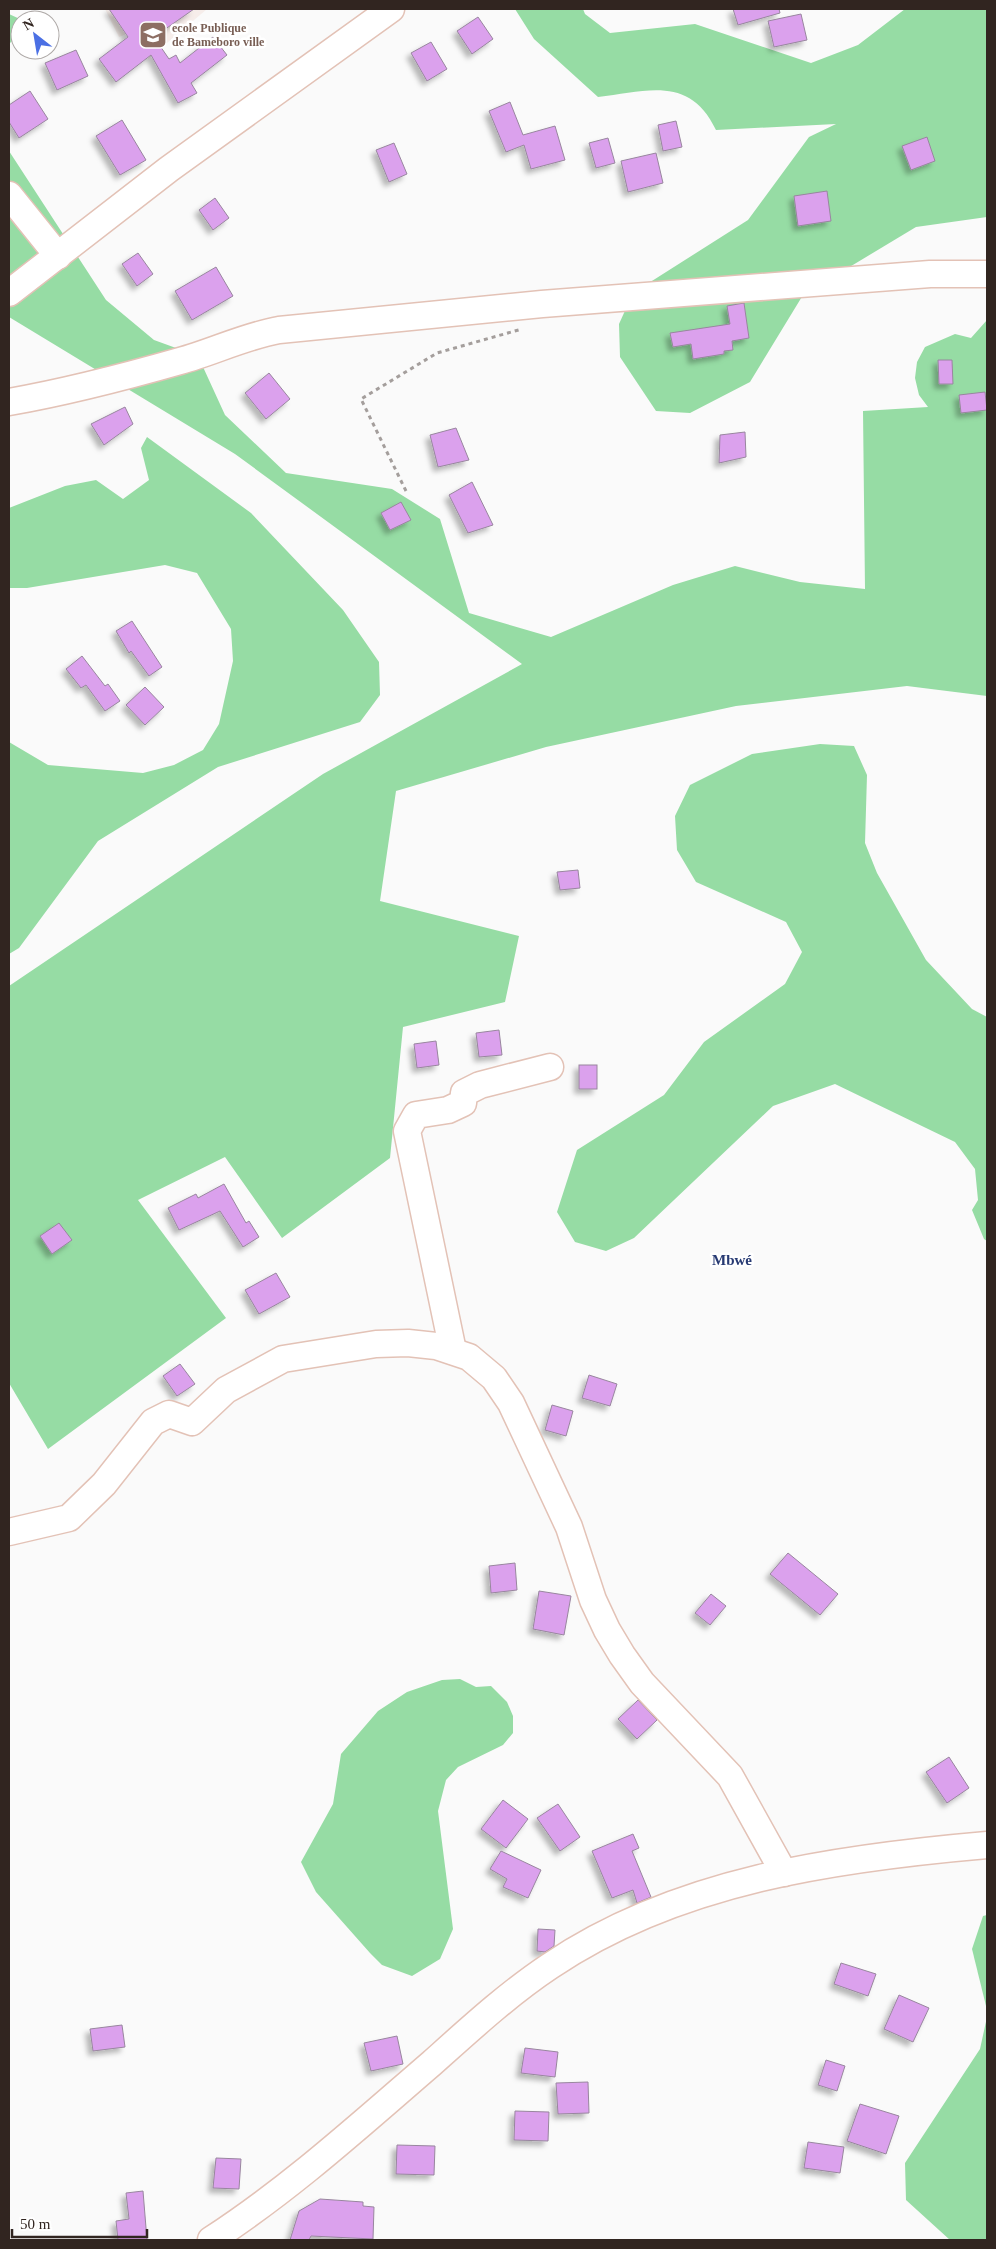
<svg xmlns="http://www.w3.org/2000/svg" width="996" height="2249" viewBox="0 0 996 2249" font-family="Georgia,serif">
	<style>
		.built { fill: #f6edea }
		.green { fill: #96dca4 }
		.building { fill: #dba1ed; stroke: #98869e; filter: url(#shadow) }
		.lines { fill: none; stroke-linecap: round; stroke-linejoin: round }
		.minor-casing { stroke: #e3c2b6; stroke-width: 29 }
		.path { stroke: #a49e9c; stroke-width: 3; stroke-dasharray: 4 4; stroke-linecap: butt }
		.minor { stroke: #fff; stroke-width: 26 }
		.labels { text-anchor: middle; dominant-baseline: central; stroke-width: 5; stroke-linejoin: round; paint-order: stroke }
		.education-label { font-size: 12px; font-weight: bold; fill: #785e54; stroke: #fff; text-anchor: start }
		.quarter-label { font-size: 15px; font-weight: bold; fill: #273a73; stroke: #fff }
	</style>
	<defs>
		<filter id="shadow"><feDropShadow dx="-4.5" dy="4.5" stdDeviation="2.5" flood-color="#0004"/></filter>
	</defs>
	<rect width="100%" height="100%" fill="#fafafa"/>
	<polygon class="built" points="105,9 207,9 148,59 129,33 119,37"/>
	<g class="green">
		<path d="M515 9H583L585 14 610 33 695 24 811 63 858 45 905 9H987V217L916 227 803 295 750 382 690 413 656 411 620 357 619 324 633 293 748 220 809 137 836 124 716 130C690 75 647 91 598 97L534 39Z"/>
		<polygon points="9,14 22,20 20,20 20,33 9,44"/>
		<polygon points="9,151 106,300 154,340 198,356 225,415 286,473 392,489 440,519 469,613 551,637 673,585 735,566 800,582 865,589 863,411 928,407 919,395 915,378 917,362 925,347 955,334 971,338 987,320 987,696 907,686 736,706 546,747 396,791 380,901 519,936 505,1002 403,1027 390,1158 282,1238 225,1157 138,1200 226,1318 48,1449 9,1383 9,986 323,774 522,664 235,454 9,317"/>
		<polygon points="147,437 251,513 343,610 379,662 380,695 360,722 218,767 98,841 19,948 9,954 9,742 48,765 143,773 174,765 203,750 219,724 233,661 231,629 197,573 165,565 27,588 9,588 9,508 65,486 96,480 123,499 149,480 141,448"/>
		<polygon points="820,744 854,746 867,775 865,843 877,873 926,960 972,1009 987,1017 987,1241 984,1239 972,1210 978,1200 975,1169 955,1142 835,1084 773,1106 634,1238 606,1251 575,1242 557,1212 577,1150 664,1095 704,1042 785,984 802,952 786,922 696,882 677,850 675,816 690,785 752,754"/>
		<polygon points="460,1679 476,1687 491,1686 507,1702 513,1716 513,1733 503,1745 458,1767 446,1780 438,1811 453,1929 440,1959 412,1976 382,1965 370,1953 316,1892 301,1862 333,1804 341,1754 378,1711 407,1692 442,1680"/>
		<polygon points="987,1915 987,2010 972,1949 983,1916"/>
		<polygon points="987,2017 987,2240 950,2240 906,2200 905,2163 980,2049"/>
	</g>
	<g class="building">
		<polygon points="109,9 194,9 154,37 169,59 176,55 180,63 213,37 227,55 191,83 197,93 178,103 151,55 116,82 99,59 128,37"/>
		<polygon points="733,9 779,9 780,13 738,25"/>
		<polygon points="801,14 807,40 774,47 768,21"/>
		<polygon points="478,17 493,39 472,54 457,31"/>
		<polygon points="431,42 447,69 427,81 411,53"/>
		<polygon points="76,50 88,76 57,90 45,63"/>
		<polygon points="30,91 48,119 19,138 9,122 9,105"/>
		<polygon points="510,102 523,135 555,126 565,160 531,169 524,145 506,152 489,111"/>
		<polygon points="122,120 146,160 120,175 96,136"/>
		<polygon points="676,121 682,147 663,151 658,125"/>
		<polygon points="927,137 935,161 911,170 902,146"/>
		<polygon points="608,138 615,163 596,168 589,143"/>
		<polygon points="394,143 407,174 389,182 376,150"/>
		<polygon points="656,153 663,183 628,192 621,161"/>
		<polygon points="827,191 831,221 798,226 794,196"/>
		<polygon points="215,198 229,218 213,230 199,210"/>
		<polygon points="138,253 153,274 137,286 122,264"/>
		<polygon points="216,267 233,296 192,320 175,291"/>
		<polygon points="744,303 749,338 732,341 733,350 724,351 724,354 693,359 691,344 673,347 670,333 730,324 727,306"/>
		<polygon points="938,360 952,360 953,384 939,384"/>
		<polygon points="269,373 290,399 266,419 245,393"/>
		<polygon points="985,392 987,410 961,413 959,395"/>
		<polygon points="125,407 133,424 104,445 91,424"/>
		<polygon points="456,428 469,460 438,467 430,435"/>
		<polygon points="745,432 746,457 719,463 720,435"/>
		<polygon points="472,482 493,525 468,533 449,495"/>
		<polygon points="401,502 411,520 390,530 381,513"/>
		<polygon points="132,621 162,667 149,676 131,651 129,653 116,631"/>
		<polygon points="82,656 105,686 108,684 120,701 105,711 86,685 81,688 66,669"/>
		<polygon points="145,687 164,707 145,725 126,705"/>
		<polygon points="578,870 580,888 560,890 557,872"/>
		<polygon points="499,1030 502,1055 479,1057 476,1033"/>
		<polygon points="436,1041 439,1065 417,1068 414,1044"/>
		<rect x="579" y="1065" width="18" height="24"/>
		<polygon points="224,1184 246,1223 249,1221 259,1237 243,1247 220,1211 179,1230 168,1208 196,1194 198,1198"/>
		<polygon points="59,1223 72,1240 52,1254 40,1236"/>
		<polygon points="276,1273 290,1297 259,1314 245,1290"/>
		<polygon points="180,1364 195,1384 177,1396 163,1376"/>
		<polygon points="589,1375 617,1384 610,1406 582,1398"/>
		<polygon points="552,1405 573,1411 566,1436 545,1430"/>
		<polygon points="788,1553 838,1594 820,1615 770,1574"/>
		<polygon points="515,1563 517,1590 491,1593 489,1566"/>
		<polygon points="539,1591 571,1596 564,1635 533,1629"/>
		<polygon points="711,1594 726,1606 710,1625 695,1613"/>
		<polygon points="638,1700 657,1720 637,1739 618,1719"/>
		<polygon points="949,1757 969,1788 947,1803 926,1772"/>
		<polygon points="503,1800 528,1819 506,1848 481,1829"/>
		<polygon points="558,1804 580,1837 560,1851 537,1818"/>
		<polygon points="633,1834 639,1848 632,1851 651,1897 637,1903 633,1890 612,1898 592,1851"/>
		<polygon points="501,1851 541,1870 528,1898 503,1887 507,1879 490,1869"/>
		<polygon points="538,1929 555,1930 554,1946 545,1952 537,1951"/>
		<polygon points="841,1963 876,1974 868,1996 834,1984"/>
		<polygon points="899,1995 929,2008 913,2042 884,2029"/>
		<polygon points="122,2025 125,2047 93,2051 90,2029"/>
		<polygon points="397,2036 403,2064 371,2071 364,2043"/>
		<polygon points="525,2048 558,2052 555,2077 521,2073"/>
		<polygon points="826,2060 845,2066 837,2091 818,2085"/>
		<polygon points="588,2082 589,2113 558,2114 556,2083"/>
		<polygon points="860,2104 899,2116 886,2154 847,2141"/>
		<polygon points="515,2111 549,2112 548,2141 514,2140"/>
		<polygon points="808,2142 844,2147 840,2173 804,2168"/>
		<polygon points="397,2145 435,2146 434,2175 396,2174"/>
		<polygon points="216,2158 241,2159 239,2189 213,2188"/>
		<polygon points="143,2191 147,2240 118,2240 116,2221 129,2219 126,2193"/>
		<polygon points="320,2199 363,2202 363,2206 374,2207 373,2239 311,2236 309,2240 290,2240 299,2211"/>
	</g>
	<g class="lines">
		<defs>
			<g id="minor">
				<polyline points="9,195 58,256"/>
				<polyline points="9,293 169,169 391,9"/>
				<path d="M9 402C66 392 124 377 180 361 213 352 245 336 279 330L542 304 930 274H987"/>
				<polyline points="453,1351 407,1131 416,1115 448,1110 463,1103 464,1093 480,1085 550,1067"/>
				<polyline points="9,1532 69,1518 104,1484 153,1422 169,1414 192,1422 226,1390 283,1359 376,1344 408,1343 436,1346 469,1357 494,1378 511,1403 569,1527 593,1600 607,1630 622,1655 642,1683 730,1776 784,1873"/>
				<path d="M211 2240C291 2188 360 2125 432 2063 470 2029 508 1994 550 1966 677 1880 837 1858 987 1845"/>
			</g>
		</defs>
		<use href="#minor" class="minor-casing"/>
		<polyline class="path" points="406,491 361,399 437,353 522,329"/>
		<use href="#minor" class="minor"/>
	</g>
	<defs>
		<symbol id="school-square" viewBox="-11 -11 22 22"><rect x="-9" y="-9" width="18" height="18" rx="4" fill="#8d6e63" stroke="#fff"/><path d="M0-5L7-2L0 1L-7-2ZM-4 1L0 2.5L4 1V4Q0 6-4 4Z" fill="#fff"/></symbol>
	</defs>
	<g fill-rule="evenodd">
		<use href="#school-square" x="137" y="19" width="32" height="32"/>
	</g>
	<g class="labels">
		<g class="education-label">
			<text x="172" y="28">ecole Publique<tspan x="172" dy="14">de Bameboro ville</tspan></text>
		</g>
		<g class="quarter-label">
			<text x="732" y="1260">Mbwé</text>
		</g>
	</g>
	<rect width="996" height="2249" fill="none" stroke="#312520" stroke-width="20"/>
	<g transform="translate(35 35) rotate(329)"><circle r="24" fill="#ffffff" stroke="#ada8a6"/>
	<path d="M0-4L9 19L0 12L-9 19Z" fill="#4b70e4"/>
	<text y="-8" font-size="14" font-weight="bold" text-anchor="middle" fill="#312520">N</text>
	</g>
	<path d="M12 2229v8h135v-8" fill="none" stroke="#312520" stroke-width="2.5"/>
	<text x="20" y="2229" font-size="15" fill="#312520" stroke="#ffffff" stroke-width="4" paint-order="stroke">50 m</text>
</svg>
